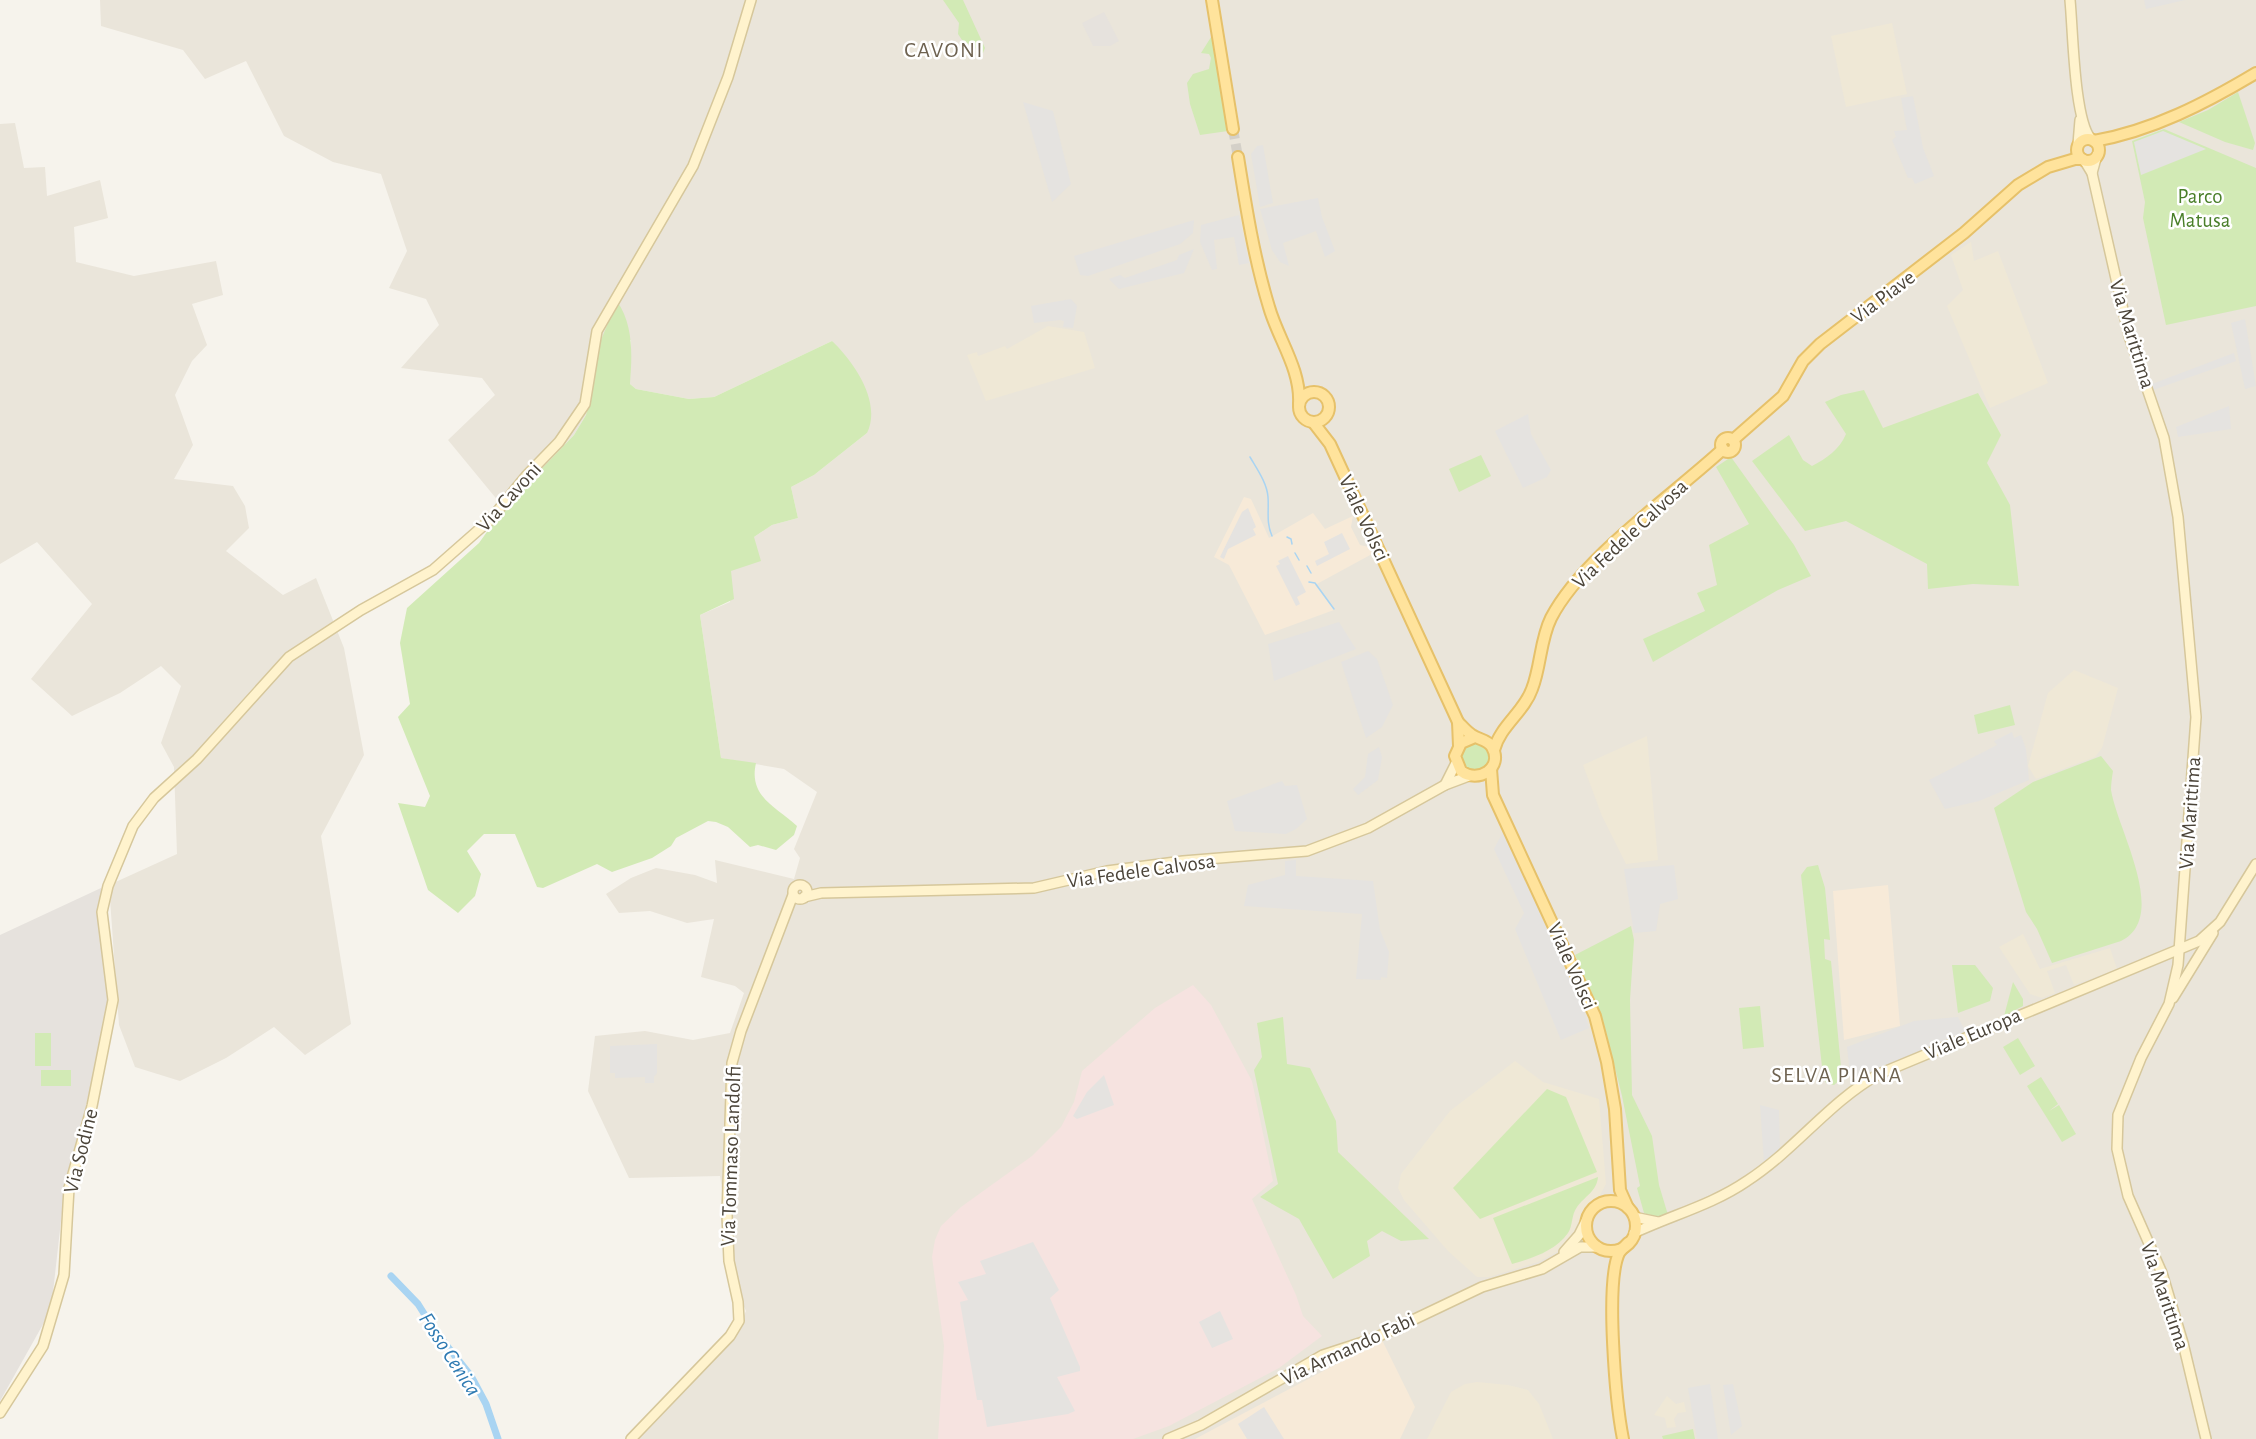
<svg xmlns="http://www.w3.org/2000/svg" width="2256" height="1439" viewBox="0 0 2256 1439" font-family="'Alegreya Sans',sans-serif">
	<style>
		.residential { fill: #eae5da }
		.commercial { fill: #f7ead8 }
		.industrial { fill: #e6e2dd }
		.education { fill: #efe8d6 }
		.medical { fill: #f6e3e0 }
		.green { fill: #d2eab5 }
		.parking { fill: #e5e3e0 }
		.lines { fill: none; stroke-linecap: round; stroke-linejoin: round }
		.stream { stroke: #a9d4f2; stroke-width: 1.5 }
		.canal { stroke: #a9d4f2; stroke-width: 7 }
		.primary-tunnel { stroke: #d4d0c8; stroke-width: 10; stroke-dasharray: 10 5; stroke-linecap: butt }
		.secondary-casing { stroke: #d6c79b; stroke-width: 12 }
		.primary-casing { stroke: #e6c16a; stroke-width: 14 }
		.secondary { stroke: #fff3cd; stroke-width: 9 }
		.primary { stroke: #ffe39c; stroke-width: 10 }
		.labels { text-anchor: middle; dominant-baseline: central; stroke-width: 5; stroke-linejoin: round; paint-order: stroke }
		.park-label { font-size: 21px; fill: #4a7f2a; stroke: #fff }
		.street-label { font-size: 21px; fill: #4b4439; stroke: #fff }
		.neighbourhood-label { font-size: 22px; letter-spacing: 1.5px; fill: #6e6250; stroke: #fff }
		.water-label { font-size: 22px; font-style: italic; fill: #2e7ab2; stroke: #fff }
	</style>
	<rect width="100%" height="100%" fill="#f6f3ec"/>
	<g class="residential">
		<polygon points="100,0 2256,0 2256,1439 636,1439 737,1331 746,1311 738,1293 720,1176 629,1178 588,1091 595,1036 645,1031 693,1040 730,1033 744,993 735,986 701,977 714,919 687,923 650,911 619,913 606,894 631,878 656,868 695,875 717,883 715,860 794,879 800,858 794,849 817,792 784,769 721,758 700,615 730,602 731,571 754,537 772,525 798,518 791,487 814,475 867,433 832,341 714,397 689,399 636,389 630,384 631,340 601,340 586,415 574,435 504,508 448,440 495,395 482,378 401,368 439,325 426,299 389,288 407,251 381,174 333,162 284,136 246,61 205,79 183,50 101,26"/>
		<polygon points="15,123 24,168 45,167 47,196 100,180 108,218 74,227 76,262 134,276 216,261 223,295 192,304 207,345 192,361 175,395 193,445 174,479 233,486 245,506 249,528 226,551 283,595 316,578 344,648 364,755 321,836 351,1024 305,1055 274,1027 226,1058 180,1081 135,1067 119,1025 109,885 177,854 174,767 161,743 181,686 161,666 120,693 72,716 31,679 92,604 37,542 0,564 0,124"/>
	</g>
	<g class="commercial">
		<polygon points="1244,497 1251,499 1269,538 1313,513 1325,529 1353,516 1351,527 1360,545 1369,547 1372,554 1315,585 1334,610 1265,635 1229,565 1214,557"/>
		<polygon points="1888,885 1900,1026 1844,1040 1833,891"/>
		<polygon points="1382,1340 1415,1407 1400,1439 1195,1439"/>
	</g>
	<g class="industrial">
		<polygon points="1104,12 1119,41 1110,46 1093,46 1082,23"/>
		<polygon points="101,888 110,999 62,1212 51,1310 0,1401 0,935"/>
	</g>
	<g class="education">
		<polygon points="1892,23 1907,94 1846,107 1831,36"/>
		<polygon points="1971,242 1974,261 1998,251 2048,383 1990,408 1947,306 1963,290 1951,255"/>
		<polygon points="1048,326 1084,332 1095,368 986,401 967,355 977,352 978,356 1005,346 1007,349"/>
		<polygon points="2074,670 2118,688 2102,748 2095,757 2036,779 2028,766 2048,693"/>
		<polygon points="1647,736 1658,860 1626,864 1602,816 1583,765"/>
		<polygon points="2023,934 2040,969 2110,948 2117,969 2074,985 2066,965 2047,971 2055,993 2042,998 2030,994 1999,947"/>
		<polygon points="1515,1061 1543,1082 1599,1099 1606,1184 1599,1197 1586,1206 1574,1235 1557,1252 1538,1262 1489,1277 1477,1277 1448,1251 1404,1200 1398,1188 1401,1174 1450,1111"/>
		<polygon points="1477,1382 1508,1385 1528,1390 1539,1404 1553,1439 1427,1439 1451,1392 1465,1384"/>
		<polygon points="1667,1396 1676,1404 1684,1402 1686,1412 1678,1413 1674,1419 1676,1427 1667,1428 1665,1418 1654,1415"/>
	</g>
	<polygon class="medical" points="1193,985 1211,1005 1252,1081 1273,1181 1252,1199 1296,1295 1303,1316 1322,1336 1279,1368 1169,1426 1133,1439 938,1439 944,1346 932,1257 935,1240 941,1226 961,1207 1032,1156 1061,1127 1074,1102 1082,1071 1155,1008"/>
	<g class="green">
		<polygon points="943,0 963,0 985,48 983,53 962,40 958,34 959,23"/>
		<polygon points="1213,34 1228,131 1200,135 1190,104 1187,83 1193,74 1209,69 1211,58 1209,54 1201,53"/>
		<polygon points="2238,92 2255,143 2253,150 2225,142 2179,122 2208,110"/>
		<polygon points="2164,129 2256,168 2256,306 2166,325 2143,218 2145,202 2132,141"/>
		<path d="M617 301C634 326 632 356 630 384L636 389 689 399 714 397 832 341C854 362 882 402 867 433L814 475 791 487 798 518 772 525 754 537 761 561 731 571 734 599 700 615 721 758 756 763C748 797 777 807 797 826L794 835 776 850 758 845 750 847 728 827 716 822 708 821 676 838 671 846 652 858 612 872 597 864 543 888 537 887 515 834H484L467 851 481 874 475 896 458 913 428 890 398 803 425 807 430 796 398 717 410 704 400 643 407 608 479 543 504 508 574 435 586 415 601 340Z"/>
		<path d="M1864 390 1883 428 1978 393 2001 435 1987 463 2010 505 2019 586 1973 584 1928 589 1927 564 1846 521 1805 531 1752 461 1789 435 1803 460 1812 466C1827 458 1839 450 1846 434L1825 402 1841 395Z"/>
		<polygon points="1481,455 1491,476 1459,492 1449,469"/>
		<polygon points="1731,457 1794,545 1811,576 1778,590 1653,662 1643,639 1705,611 1697,593 1717,585 1709,545 1749,524 1716,467"/>
		<polygon points="2010,705 2015,725 1978,734 1974,715"/>
		<circle cx="1475" cy="757" r="14"/>
		<path d="M2101 756 2113 771C2112 777 2111 784 2111 790 2117 829 2170 917 2121 941L2052 963 2037 929 2026 912 1994 808 2033 782Z"/>
		<polygon points="1818,865 1825,888 1830,940 1824,939 1825,959 1831,961 1842,1078 1834,1085 1826,1083 1823,1076 1801,875 1807,867"/>
		<polygon points="1631,926 1634,940 1630,1000 1632,1095 1652,1136 1659,1185 1668,1215 1657,1219 1644,1213 1637,1188 1640,1186 1622,1096 1603,1020 1575,955"/>
		<polygon points="1952,965 1975,965 1993,988 1990,1001 1958,1013"/>
		<polygon points="2013,982 2023,999 2023,1006 2004,1016"/>
		<polygon points="1760,1006 1764,1047 1743,1049 1739,1008"/>
		<polygon points="1283,1017 1287,1064 1310,1068 1336,1121 1338,1152 1429,1239 1401,1241 1382,1231 1367,1241 1370,1256 1333,1279 1299,1219 1260,1197 1278,1184 1254,1070 1262,1057 1257,1023"/>
		<rect x="35" y="1033" width="16" height="33"/>
		<polygon points="2018,1038 2035,1066 2020,1075 2003,1047"/>
		<rect x="41" y="1070" width="30" height="16"/>
		<polygon points="2041,1077 2058,1104 2049,1111 2059,1105 2076,1134 2062,1142 2027,1086"/>
		<polygon points="1547,1089 1566,1097 1597,1172 1480,1219 1453,1188"/>
		<path d="M1598 1177C1597 1191 1585 1196 1577 1207 1571 1215 1573 1226 1568 1233 1555 1251 1533 1258 1512 1264L1493 1218Z"/>
		<polygon points="1693,1429 1695,1439 1663,1439 1662,1436"/>
	</g>
	<g class="parking">
		<polygon points="2144,0 2185,0 2146,9"/>
		<polygon points="1913,96 1923,148 1934,176 1915,184 1912,178 1908,178 1892,140 1896,137 1894,131 1907,130 1901,98"/>
		<polygon points="1023,102 1053,111 1071,184 1052,202"/>
		<polygon points="2163,131 2206,149 2141,175 2134,142"/>
		<polygon points="1263,145 1273,203 1260,207 1251,154 1257,146"/>
		<polygon points="1318,198 1322,217 1335,251 1325,257 1316,231 1283,243 1289,266 1280,262 1272,250 1260,209"/>
		<polygon points="1239,215 1249,263 1239,265 1234,237 1214,240 1217,269 1212,270 1200,242 1201,225"/>
		<polygon points="1194,220 1193,233 1180,244 1088,276 1080,275 1074,256"/>
		<polygon points="1194,249 1184,273 1119,289 1109,279 1120,275 1125,278 1177,260 1179,255"/>
		<polygon points="1071,299 1077,306 1073,328 1063,327 1064,321 1060,320 1034,323 1031,306"/>
		<polygon points="2245,319 2256,386 2245,389 2231,323"/>
		<polygon points="2234,353 2236,361 2153,390 2152,384"/>
		<polygon points="2229,406 2231,429 2178,437 2176,427"/>
		<polygon points="1528,414 1531,434 1551,470 1547,477 1523,488 1495,431"/>
		<polygon points="1248,508 1256,527 1253,529 1256,535 1228,549 1224,559 1220,557 1242,512"/>
		<polygon points="1342,533 1350,549 1317,566 1315,561 1329,554 1324,542"/>
		<polygon points="1288,556 1306,592 1297,597 1300,604 1296,606 1276,566 1280,564 1278,561"/>
		<polygon points="1339,622 1356,649 1274,681 1268,644"/>
		<polygon points="1368,651 1377,659 1393,705 1382,727 1366,738 1341,662"/>
		<polygon points="2012,732 2014,738 2021,735 2026,749 2029,780 1979,801 1945,809 1929,780 1997,745 1994,741"/>
		<polygon points="1379,747 1382,757 1378,780 1358,795 1353,789 1365,777 1368,754"/>
		<polygon points="1282,781 1285,786 1297,785 1307,819 1296,829 1286,834 1235,831 1227,801"/>
		<polygon points="1503,832 1581,1003 1589,1028 1561,1040 1515,929 1524,913 1494,849"/>
		<polygon points="1296,860 1296,876 1373,881 1380,930 1389,952 1387,978 1381,977 1381,980 1356,979 1362,914 1244,906 1248,885 1285,875 1285,861"/>
		<polygon points="1674,865 1678,899 1660,904 1656,931 1634,933 1624,869"/>
		<polygon points="1958,1017 1965,1031 1955,1038 1880,1068 1851,1085 1847,1047 1914,1021"/>
		<polygon points="657,1044 657,1073 654,1077 654,1083 645,1083 645,1077 615,1078 615,1073 610,1073 610,1046"/>
		<polygon points="1104,1075 1114,1105 1077,1119 1073,1116 1087,1092"/>
		<polygon points="1760,1105 1779,1110 1780,1150 1764,1163"/>
		<polygon points="1033,1242 1059,1290 1050,1298 1080,1367 1080,1371 1057,1377 1075,1411 1068,1414 987,1427 982,1400 977,1400 960,1302 968,1300 958,1282 986,1274 980,1261"/>
		<polygon points="1220,1311 1233,1339 1212,1348 1199,1322"/>
		<polygon points="1710,1384 1718,1439 1697,1439 1688,1388"/>
		<polygon points="1733,1384 1742,1426 1731,1435 1723,1385"/>
		<polygon points="1264,1407 1284,1439 1247,1439 1238,1424"/>
	</g>
	<g class="lines">
		<g class="stream">
			<path d="M1250 457C1257 469 1267 483 1268 497 1269 512 1266 522 1272 536"/>
			<polyline points="1287,537 1291,539 1292,544"/>
			<polyline points="1295,553 1299,560"/>
			<polyline points="1307,566 1311,573"/>
			<polyline points="1309,582 1315,583 1334,609"/>
		</g>
		<polyline class="canal" points="391,1276 418,1304 435,1331 471,1376 486,1404 498,1439"/>
		<polyline class="primary-tunnel" points="1233,129 1238,157"/>
		<defs>
			<g id="secondary">
				<path d="M2070 0C2073 30 2074 120 2091 139"/>
				<polyline points="2078,144 2080,120"/>
				<polyline points="2084,160 2092,173 2129,336 2164,438 2178,517 2196,717 2178,965 2169,1004 2141,1058 2118,1115 2117,1149 2128,1196 2162,1273 2183,1343 2206,1439"/>
				<polyline points="2092,173 2097,155"/>
				<polyline points="1445,785 1456,763"/>
				<circle cx="800" cy="892" r="7"/>
				<polyline points="804,897 821,893 1034,888 1107,871 1183,861 1307,851 1368,828 1445,785 1469,776"/>
				<polyline points="2173,998 2213,933"/>
				<polyline points="1634,1217 1658,1222"/>
				<path d="M1634 1233C1672 1215 1712 1205 1747 1181 1795 1150 1829 1102 1879 1074L2199 941 2220 922 2256 864"/>
				<polyline points="1564,1252 1579,1235 1587,1219"/>
				<polyline points="0,1413 43,1346 64,1275 69,1188 92,1106 113,1000 102,912 108,886 133,826 154,798 197,759 289,657 361,610 433,570 491,519 526,476 559,442 585,404 597,331 693,166 728,77 751,0"/>
				<polyline points="631,1439 730,1336 739,1321 738,1302 729,1261 727,1215 732,1063 741,1031 793,895"/>
				<polyline points="1168,1439 1201,1425 1323,1355 1375,1338 1482,1287 1542,1269 1580,1247 1598,1247"/>
			</g>
			<g id="primary">
				<polyline points="1212,0 1233,129"/>
				<circle cx="2088" cy="150" r="11"/>
				<path d="M2094 141C2152 131 2206 103 2256 73"/>
				<path d="M1238 157C1246 207 1254 258 1269 307 1278 339 1301 369 1299 404"/>
				<circle cx="1314" cy="407" r="15"/>
				<polyline points="1313,422 1330,444 1453,711 1458,722 1459,746"/>
				<circle cx="1728" cy="445" r="7"/>
				<polyline points="1733,440 1783,396 1803,361 1820,344 1964,233 2018,185 2048,167 2075,159 2082,159"/>
				<path d="M1458 722C1463 727 1467 732 1472 735 1479 740 1487 739 1492 747 1504 768 1478 784 1461 771L1455 756 1461 743 1475 737"/>
				<path d="M1494 750C1500 726 1524 712 1532 689 1541 666 1540 640 1551 618 1582 558 1672 496 1723 449"/>
				<polyline points="1491,769 1493,795 1595,1016 1607,1062 1615,1109 1620,1190 1628,1208"/>
				<circle cx="1611" cy="1226" r="25"/>
				<path d="M1623 1439C1616 1404 1605 1283 1619 1253 1621 1250 1625 1246 1628 1243"/>
			</g>
		</defs>
		<use href="#secondary" class="secondary-casing"/>
		<use href="#primary" class="primary-casing"/>
		<use href="#secondary" class="secondary"/>
		<use href="#primary" class="primary"/>
	</g>
	<g class="labels">
		<g class="park-label">
			<text x="2200" y="196">Parco<tspan x="2200" dy="24">Matusa</tspan></text>
		</g>
		<g class="street-label">
			<text transform="translate(1883 297) rotate(-37)">Via Piave</text>
			<text transform="translate(2132 334) rotate(73)">Via Marittima</text>
			<text transform="translate(509 497) rotate(-48)">Via Cavoni</text>
			<text transform="translate(1364 518) rotate(65)">Viale Volsci</text>
			<text transform="translate(1630 534) rotate(-43)">Via Fedele Calvosa</text>
			<text transform="translate(2190 813) rotate(-86)">Via Marittima</text>
			<text transform="translate(1141 871) rotate(-8)">Via Fedele Calvosa</text>
			<text transform="translate(1572 966) rotate(66)">Viale Volsci</text>
			<text transform="translate(1973 1034) rotate(-23)">Viale Europa</text>
			<text transform="translate(81 1151) rotate(-76)">Via Sodine</text>
			<text transform="translate(731 1156) rotate(-88)">Via Tommaso Landolfi</text>
			<text transform="translate(2165 1296) rotate(71)">Via Marittima</text>
			<text transform="translate(1348 1349) rotate(-25)">Via Armando Fabi</text>
		</g>
		<g class="neighbourhood-label">
			<text x="944" y="50">CAVONI</text>
			<text x="1837" y="1075">SELVA PIANA</text>
		</g>
		<g class="water-label">
			<text transform="translate(450 1354) rotate(57)">Fosso Cenica</text>
		</g>
	</g>
</svg>
